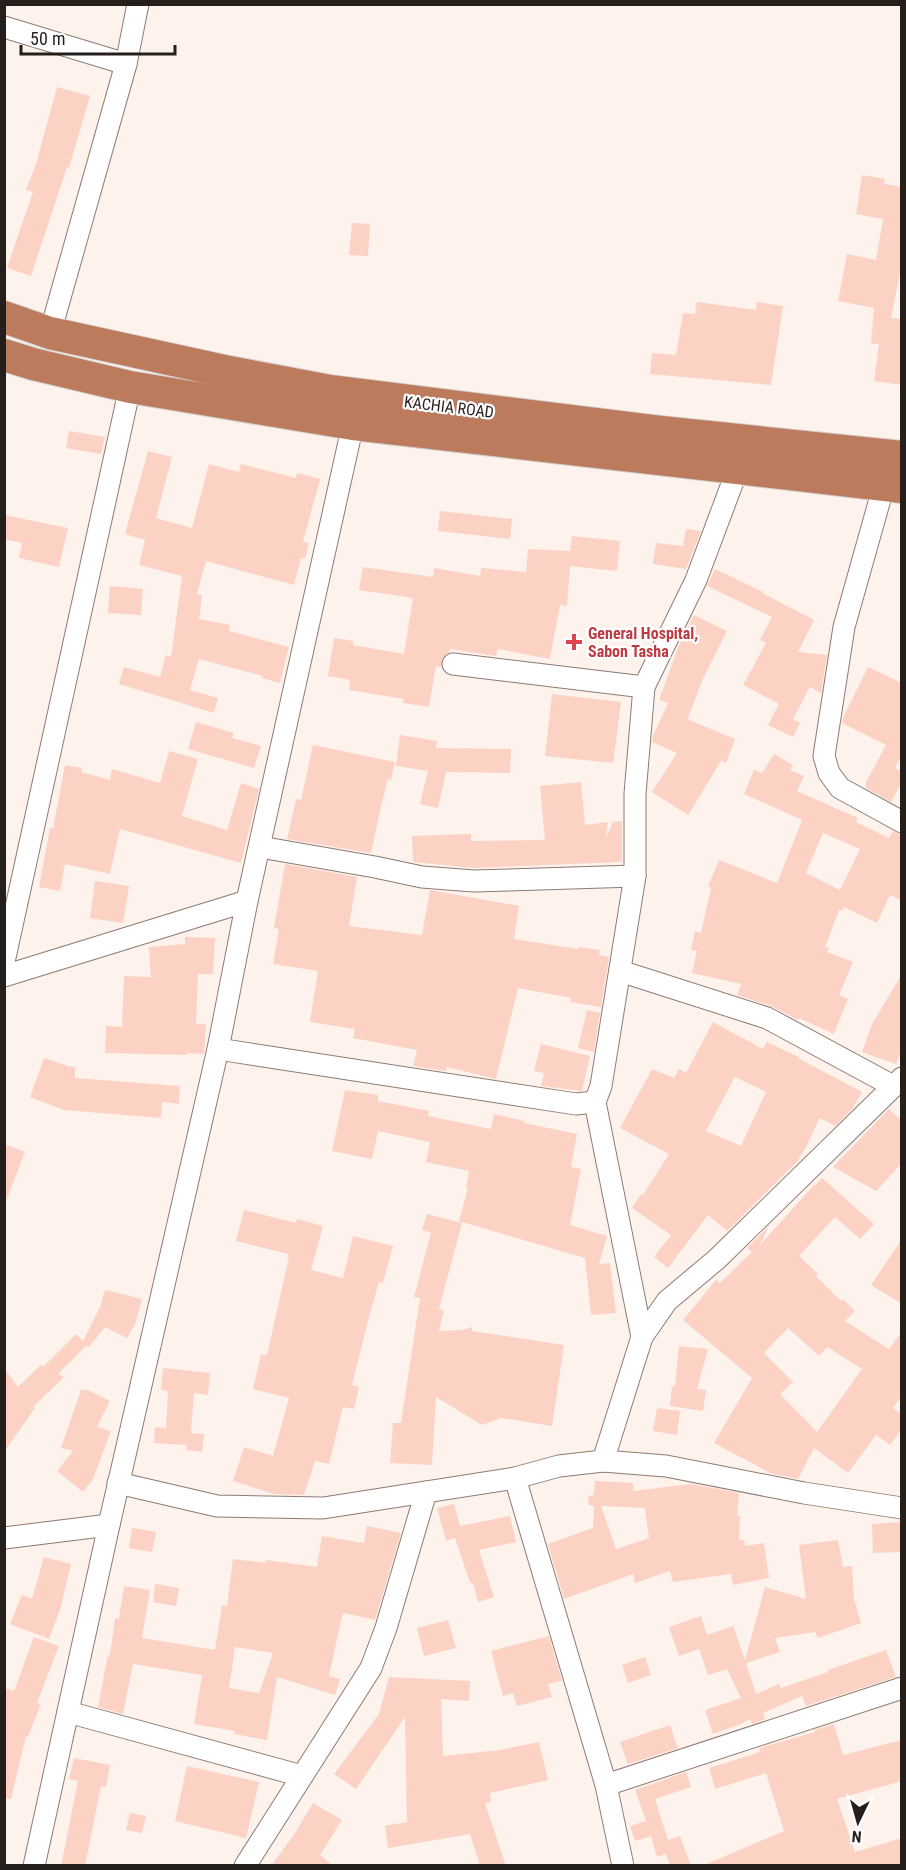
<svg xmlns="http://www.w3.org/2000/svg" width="906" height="1870" viewBox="0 0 906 1870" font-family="'Roboto Condensed',sans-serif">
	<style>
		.building { fill: #fcd2c5; fill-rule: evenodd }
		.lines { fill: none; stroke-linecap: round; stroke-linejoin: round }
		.minor-casing { stroke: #8d7b73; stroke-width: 23 }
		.highway-casing { stroke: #d3d2d1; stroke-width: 34 }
		.minor { stroke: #fff; stroke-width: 21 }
		.highway { stroke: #bd7b5d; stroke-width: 32 }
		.health-dot { fill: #e0444e; stroke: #fff; stroke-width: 2 }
		.labels { text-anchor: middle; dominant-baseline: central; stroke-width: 4.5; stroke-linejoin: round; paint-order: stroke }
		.street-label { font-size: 16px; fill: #251f1b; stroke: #fff }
		.health-label { font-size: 16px; font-weight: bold; fill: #be3a42; stroke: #fff; text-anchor: start }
	</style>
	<rect width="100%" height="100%" fill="#fef2ec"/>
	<g class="building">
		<polygon points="57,87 90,96 69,168 67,167 31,276 7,268 33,192 26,190 36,164"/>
		<polygon points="862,175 885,179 884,184 902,187 902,263 891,318 902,319 902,385 874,381 879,344 871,344 874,308 838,301 847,254 876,260 883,219 856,214"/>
		<polygon points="352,223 370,224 368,256 349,255"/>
		<polygon points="697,302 756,310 757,302 783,306 771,385 650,374 652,353 676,355 683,313 695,314"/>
		<polygon points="69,431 105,437 101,454 66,448"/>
		<polygon points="148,451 172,457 156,518 192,528 209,464 239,472 241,464 296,478 297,473 320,479 303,542 309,543 305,558 301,558 294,585 206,561 197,594 202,595 199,619 230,625 229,631 289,647 280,683 262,678 263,676 199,659 190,690 218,698 214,713 119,684 124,667 160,677 166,655 171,657 182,576 139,565 145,540 125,534"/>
		<polygon points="440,511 512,519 510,539 438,531"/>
		<polygon points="4,515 68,528 59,567 19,558 22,543 4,539"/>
		<polygon points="686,529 701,531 686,569 653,564 656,543 683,546"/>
		<polygon points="572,536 620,541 617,571 570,566 567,606 560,605 550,659 498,649 496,656 450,649 449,652 443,657 441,667 436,666 429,707 403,703 404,699 349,690 350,680 328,676 334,638 353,641 353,645 404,654 413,598 359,590 363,567 433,577 434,568 480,576 481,568 526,572 528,549 570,551"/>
		<polygon points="715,569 763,592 762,593 814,620 798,652 827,655 821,693 810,687 793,719 800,723 793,737 768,725 779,704 743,685 766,643 760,640 772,617 707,586"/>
		<polygon points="110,586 143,589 141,615 108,613"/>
		<polygon points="694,615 727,631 702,681 688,718 689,720 735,739 726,763 721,761 688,815 652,792 677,753 652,742 653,736 668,703 659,700 679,645"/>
		<polygon points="868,667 902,683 902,755 895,768 902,772 902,782 891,802 866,788 866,782 886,745 842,723 843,718"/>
		<polygon points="552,694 621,702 613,763 545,756"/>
		<polygon points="196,722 234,733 232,738 261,746 254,768 188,749"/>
		<polygon points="400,735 437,741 436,748 511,749 510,773 446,772 438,808 420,804 428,771 396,766"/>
		<polygon points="313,745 395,762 391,780 388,779 380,811 371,853 287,839 296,799 301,800"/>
		<polygon points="169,751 198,759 182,816 227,830 241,783 259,789 241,863 120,829 110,874 65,864 60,891 39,887 50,828 53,828 65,765 82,768 81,772 110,780 112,769 160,783"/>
		<path d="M774 754 793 765 790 770 804 776 797 791 858 818 856 822 889 838 893 831 902 835V901L890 895 877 923 844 907 842 911 839 910 825 947 829 948 827 952 853 962 839 995 848 999 834 1034 799 1018 798 1020 771 1006 737 995 741 984 692 973 697 951 691 950 695 931 701 933 711 888 708 886 719 860 777 883 802 820 744 794 754 770 762 773ZM823 833 860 849 840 890 806 873Z"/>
		<polygon points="581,782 585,825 608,822 606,838 613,822 622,821 622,862 474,868 413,862 412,836 471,834 471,841 545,840 540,786"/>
		<polygon points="285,864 357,877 349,926 422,935 430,890 519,906 514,939 578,949 579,947 600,950 599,955 609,957 601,1007 570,1002 571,998 518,988 496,1079 447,1067 446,1071 413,1066 417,1050 353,1038 355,1029 310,1022 318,971 273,964 279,929 274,928"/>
		<polygon points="95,881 129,886 123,923 90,918"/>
		<polygon points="185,937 215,938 213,974 198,974 196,1024 206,1024 204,1054 187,1053 187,1055 105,1053 106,1026 122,1027 124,976 151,977 149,947 185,944"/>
		<polygon points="902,974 902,1049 896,1064 862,1052 872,1024"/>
		<polygon points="587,1010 600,1013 594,1052 578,1048"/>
		<path d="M713 1022 763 1049 767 1042 799 1057 798 1058 862 1092 852 1109 835 1126 820 1118 805 1149 799 1158V1160L727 1231 708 1215 668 1268 654 1257 671 1235 632 1208 641 1194 643 1195 669 1154 620 1128 652 1069 674 1078 679 1069 686 1073ZM735 1077 766 1092 741 1146 706 1131Z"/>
		<polygon points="541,1044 590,1056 582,1091 541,1086 544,1073 534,1071"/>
		<polygon points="44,1058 68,1066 75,1067 75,1078 180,1086 179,1104 162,1102 161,1118 64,1110 30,1097"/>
		<polygon points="345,1090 378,1095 378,1101 429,1111 428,1116 491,1129 494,1114 524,1121 524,1123 577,1134 571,1167 581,1169 570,1225 607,1236 599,1264 610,1263 616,1313 591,1315 585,1258 459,1221 468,1188 466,1188 469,1171 426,1162 430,1142 378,1131 372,1159 332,1151"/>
		<polygon points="889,1109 902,1121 902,1163 876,1191 833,1167"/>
		<polygon points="4,1144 25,1152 6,1201 4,1200"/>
		<path d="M822 1178 874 1224 860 1239 835 1217 799 1256 818 1274 816 1276 841 1301 843 1299 855 1311 845 1321 889 1349 902 1331V1395L893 1408 902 1414V1429L890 1445 876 1435 848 1473 814 1448 798 1479 770 1473 714 1443 752 1378 683 1320 716 1280 720 1283 752 1252 747 1248 769 1226 760 1245 814 1185 815 1186ZM788 1328 819 1356 827 1347 862 1369 817 1432 780 1394 793 1382 764 1353Z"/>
		<polygon points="244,1210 296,1223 297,1219 323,1226 311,1270 343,1278 353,1236 393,1246 383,1283 379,1282 368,1321 352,1385 359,1387 354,1409 343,1407 329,1464 315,1461 304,1495 274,1494 233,1481 244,1447 273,1456 289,1398 253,1389 261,1354 267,1355 289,1257 287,1257 288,1254 236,1241"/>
		<polygon points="427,1214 462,1223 439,1309 444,1310 439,1331 463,1330 472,1327 472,1331 564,1345 552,1426 501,1418 482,1425 436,1397 432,1465 390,1463 393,1423 401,1423 420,1298 414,1297 431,1233 422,1230"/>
		<polygon points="902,1239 902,1304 871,1285"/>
		<polygon points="105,1290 142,1299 135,1324 127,1338 105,1327 89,1347 86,1346 58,1374 64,1377 33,1407 35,1408 4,1452 4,1368 18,1387 41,1365 43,1367 76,1334 83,1341 100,1307"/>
		<polygon points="679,1346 708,1349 697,1389 706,1390 703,1411 670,1406 672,1386 675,1386"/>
		<polygon points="163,1368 210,1373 208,1395 194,1393 191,1433 204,1434 202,1452 186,1450 187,1445 154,1443 155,1427 166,1428 168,1391 161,1390"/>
		<polygon points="81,1390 88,1390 110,1401 97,1427 111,1431 93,1479 83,1492 57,1471 73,1451 61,1448"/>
		<polygon points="657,1408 680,1411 677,1435 653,1431"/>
		<path d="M595 1481 633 1483V1491L691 1484 739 1493 737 1516H740L739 1540H744L745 1546 764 1543 769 1578 733 1585 731 1574 673 1582 670 1571 635 1583 633 1574 564 1599 548 1544 593 1528 594 1506 589 1505 588 1496 594 1495ZM601 1506 645 1508 649 1538 616 1549Z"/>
		<polygon points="454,1504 460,1526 510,1516 516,1542 479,1550 494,1597 478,1602 473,1583 470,1583 455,1538 446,1541 437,1508"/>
		<polygon points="902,1522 902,1552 873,1553 872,1524"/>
		<path d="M367 1526 401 1533 375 1620 344 1613 342 1616 329 1676 340 1679 335 1695 277 1677 267 1740 234 1734 235 1731 194 1724 202 1675 133 1664 123 1714 98 1707 108 1655H110L115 1618 119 1619 124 1586 150 1590 142 1638 215 1650 222 1605 227 1606 233 1559 266 1563V1560L317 1567 322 1536 364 1543ZM235 1647 273 1653 259 1693 229 1688Z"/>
		<polygon points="132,1528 156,1532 152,1552 129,1548"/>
		<polygon points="838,1540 843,1567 852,1566 854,1599 861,1623 818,1638 815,1632 775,1638 780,1652 746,1663 756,1694 779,1684 781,1688 828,1672 828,1670 886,1650 896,1677 806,1706 802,1696 763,1713 765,1719 752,1724 750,1719 741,1724 713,1734 705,1710 741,1698 727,1669 708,1675 699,1649 679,1656 669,1627 701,1616 707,1635 733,1626 745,1660 765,1587 806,1599 799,1545"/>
		<polygon points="44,1557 71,1564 60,1610 49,1639 10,1624 22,1595 32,1599"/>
		<polygon points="155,1584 179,1588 176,1606 153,1602"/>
		<polygon points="448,1620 456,1648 424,1656 417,1628"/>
		<polygon points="549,1636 562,1681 548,1684 552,1697 517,1706 513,1693 503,1696 491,1651"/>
		<polygon points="34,1637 59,1646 37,1703 41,1704 28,1737 26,1736 11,1799 4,1798 4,1688 14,1691"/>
		<polygon points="645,1657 651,1675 628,1683 622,1665"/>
		<polygon points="389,1677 470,1681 469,1701 441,1699 443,1756 500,1750 539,1742 548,1780 490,1793 491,1802 485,1803 506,1866 480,1866 470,1834 388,1848 385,1826 407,1822 405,1717 356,1789 334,1774 379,1714"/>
		<polygon points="834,1724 843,1755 902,1740 902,1781 837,1799 855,1852 902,1838 902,1866 702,1866 784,1831 766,1773 715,1789 709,1768 760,1752 759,1748 815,1732 814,1730"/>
		<polygon points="670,1725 678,1748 628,1764 620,1742"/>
		<polygon points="74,1758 110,1765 106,1787 101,1786 85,1866 61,1866 78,1781 69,1779"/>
		<polygon points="187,1766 259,1782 246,1838 175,1821"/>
		<polygon points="686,1772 691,1787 655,1799 668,1840 680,1836 691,1866 670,1866 666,1854 657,1857 651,1836 635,1841 630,1826 646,1821 635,1790"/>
		<polygon points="313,1803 342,1820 320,1855 333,1866 271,1866 295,1833"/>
		<polygon points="130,1813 146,1816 142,1833 126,1830"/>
	</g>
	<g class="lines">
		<defs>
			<g id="minor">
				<polyline points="4,27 126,64"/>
				<polyline points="50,333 126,64 138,4"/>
				<polyline points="884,485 844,627 824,756 829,773 840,788 902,822"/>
				<polyline points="453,664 644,687"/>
				<polyline points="260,847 375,867 422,877 474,881 635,876"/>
				<polyline points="4,962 130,387"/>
				<polyline points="620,971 767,1018 893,1086"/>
				<polyline points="4,976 247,901"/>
				<polyline points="218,1049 576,1104 595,1102"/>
				<polyline points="642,1337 595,1102 601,1086 635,876 635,794 644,687 696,580 738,468"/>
				<polyline points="603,1461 642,1337 667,1301 717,1259 902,1078"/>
				<polyline points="515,1478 606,1785 623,1866"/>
				<polyline points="118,1483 217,1506 323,1508 515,1478 559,1466 603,1461 666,1466 804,1493 902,1508"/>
				<polyline points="4,1538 109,1525"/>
				<polyline points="68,1712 302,1776"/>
				<polyline points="606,1785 902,1688"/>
				<polyline points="34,1866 109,1525 218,1049 247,901 353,424"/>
				<polyline points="245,1866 371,1668 386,1628 426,1492"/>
			</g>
			<g id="highway">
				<polyline points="4,317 50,333 224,371 330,391 661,432 902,457"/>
				<polyline points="4,355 33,364 130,387 353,424 902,487"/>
			</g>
		</defs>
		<use href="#minor" class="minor-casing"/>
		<use href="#highway" class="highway-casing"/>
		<use href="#minor" class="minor"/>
		<use href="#highway" class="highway"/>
	</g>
	<path class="health-dot" d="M571 633h6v6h6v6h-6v6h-6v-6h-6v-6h6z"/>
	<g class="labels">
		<g class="street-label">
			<text transform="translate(449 407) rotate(7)">KACHIA ROAD</text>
		</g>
		<g class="health-label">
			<text x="588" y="633">General Hospital,<tspan x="588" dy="18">Sabon Tasha</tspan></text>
		</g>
	</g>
	<rect width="906" height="1870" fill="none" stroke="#251f1b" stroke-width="12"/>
	<g transform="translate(858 1822) rotate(185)" stroke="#ffffff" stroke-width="4.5" paint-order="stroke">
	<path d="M0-4.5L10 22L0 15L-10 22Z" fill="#251f1b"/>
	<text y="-9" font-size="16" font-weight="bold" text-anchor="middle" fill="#251f1b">N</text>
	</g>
	<path d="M21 45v9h154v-9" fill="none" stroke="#251f1b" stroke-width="3"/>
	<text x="30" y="45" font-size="18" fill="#251f1b" stroke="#ffffff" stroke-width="4.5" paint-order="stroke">50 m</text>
</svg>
